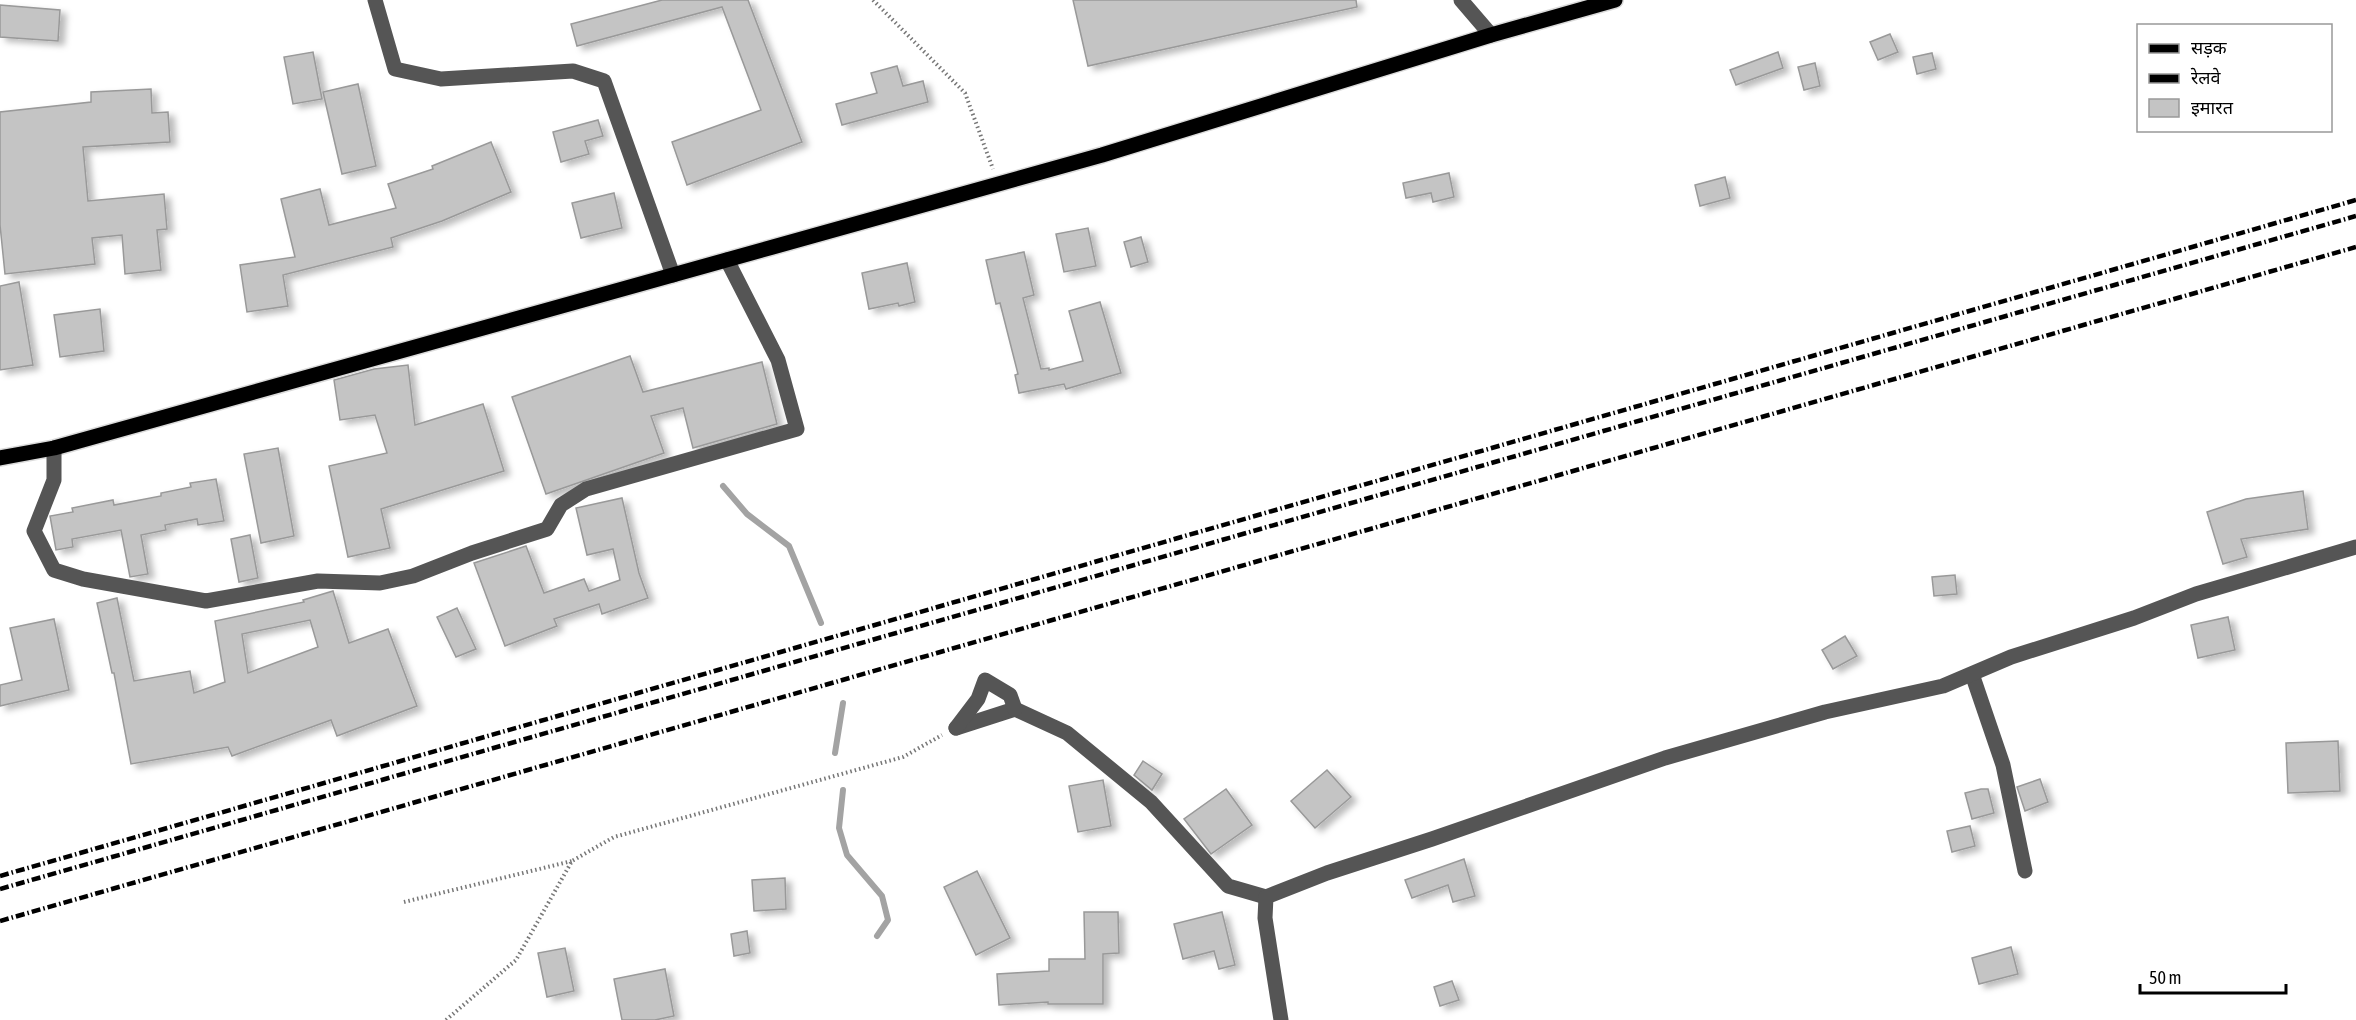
<svg xmlns="http://www.w3.org/2000/svg" width="2356" height="1020" viewBox="0 0 2356 1020" font-family="'Asap Condensed','Noto Sans Devanagari',sans-serif">
	<style>
		.lines { fill: none; stroke-linecap: round; stroke-linejoin: round }
		.stream { stroke: #a3a3a3; stroke-width: 6 }
		.building { fill: #c4c4c4; stroke: #999; stroke-width: 1.5; fill-rule: evenodd; filter: url(#shadow) }
		.major-casing { stroke: #dbdbdb; stroke-width: 18 }
		.path { stroke: #777; stroke-width: 4; stroke-dasharray: 1.5 3; stroke-linecap: butt }
		.minor { stroke: #555; stroke-width: 15 }
		.major { stroke: #000; stroke-width: 15 }
		.rail { stroke: #000; stroke-width: 4.5; stroke-dasharray: 9 3 1.5 3; stroke-linecap: butt }
	</style>
	<defs>
		<filter id="shadow"><feDropShadow dx="6" dy="4" stdDeviation="3" flood-color="#0004"/></filter>
	</defs>
	<rect width="100%" height="100%" fill="#fff"/>
	<g class="lines">
		<g class="stream">
			<polyline points="723,486 747,514 789,546 821,623"/>
			<polyline points="835,753 843,703"/>
			<polyline points="843,790 839,828 847,855 882,896 888,920 877,936"/>
		</g>
	</g>
	<g class="building">
		<polygon points="662,0 748,0 802,142 687,185 672,142 761,110 722,7 577,46 571,24"/>
		<polygon points="1073,0 1356,0 1357,7 1088,66"/>
		<polygon points="0,5 60,10 58,41 0,37"/>
		<polygon points="1890,34 1898,52 1878,60 1870,42"/>
		<polygon points="313,52 322,99 293,104 284,57"/>
		<polygon points="1778,52 1783,68 1736,85 1730,70"/>
		<polygon points="1932,53 1936,69 1917,74 1913,57"/>
		<polygon points="1815,63 1820,86 1804,90 1798,67"/>
		<polygon points="897,66 903,86 923,81 928,102 842,125 836,104 877,93 871,73"/>
		<polygon points="358,84 376,166 342,174 323,92"/>
		<polygon points="151,89 152,113 168,112 170,142 83,147 88,201 164,194 167,229 157,230 161,270 125,274 122,235 92,238 95,264 5,274 0,225 0,112 91,102 91,92"/>
		<polygon points="598,120 603,136 585,141 589,154 561,162 553,132"/>
		<polygon points="491,142 511,192 442,221 391,238 393,247 283,275 288,306 247,312 240,265 295,257 281,199 320,189 329,225 396,208 388,184 433,169 432,166"/>
		<polygon points="1449,173 1454,197 1433,202 1431,193 1406,198 1403,183"/>
		<polygon points="1725,177 1730,198 1700,206 1695,185"/>
		<polygon points="614,193 622,228 581,238 572,203"/>
		<polygon points="1088,228 1096,266 1064,272 1056,234"/>
		<polygon points="1141,237 1148,262 1131,267 1124,242"/>
		<polygon points="1024,252 1034,295 1023,298 1041,369 1049,368 1049,370 1083,361 1069,311 1100,302 1121,373 1066,389 1064,384 1019,393 1015,375 1018,374 1000,303 996,304 986,260"/>
		<polygon points="907,263 915,302 899,306 898,303 869,309 862,273"/>
		<polygon points="19,282 33,365 0,370 0,286"/>
		<polygon points="100,309 104,351 60,357 54,315"/>
		<polygon points="630,356 643,392 762,362 777,424 693,448 683,408 651,416 664,453 546,494 512,397"/>
		<polygon points="408,365 415,425 483,404 504,471 381,509 390,548 348,557 329,466 387,453 375,415 340,420 334,380 374,369"/>
		<polygon points="278,448 294,536 261,543 244,454"/>
		<polygon points="216,479 224,521 198,525 197,519 165,525 166,530 141,535 148,574 130,577 121,530 72,539 73,547 56,550 50,516 73,512 72,508 113,500 114,505 161,496 161,493 191,487 190,483"/>
		<polygon points="2303,491 2308,529 2241,539 2247,557 2223,564 2207,512 2246,499"/>
		<polygon points="622,498 639,573 648,598 602,614 599,604 554,619 557,626 505,646 474,563 526,546 544,593 584,579 589,591 620,580 613,549 587,555 576,508"/>
		<polygon points="250,535 258,578 239,582 231,539"/>
		<polygon points="1955,575 1957,594 1934,596 1932,577"/>
		<path d="M333 591 349 643 388 629 417 706 337 736 331 720 232 756 228 747 131 764 114 673H112L97 603 117 598 134 681 190 671 194 693 225 682 215 621 304 602 303 600ZM310 620 318 647 248 673 242 634Z"/>
		<polygon points="457,608 476,649 456,657 437,617"/>
		<polygon points="2228,617 2235,650 2198,658 2191,625"/>
		<polygon points="54,619 69,690 0,706 0,685 22,680 10,628"/>
		<polygon points="1845,636 1857,656 1833,669 1822,650"/>
		<polygon points="2338,741 2340,791 2288,793 2286,743"/>
		<polygon points="1143,761 1162,774 1152,790 1134,775"/>
		<polygon points="1327,770 1351,797 1315,828 1291,801"/>
		<polygon points="2040,779 2048,802 2025,811 2017,787"/>
		<polygon points="1103,780 1111,826 1078,832 1069,786"/>
		<polygon points="1226,789 1252,825 1211,854 1184,819"/>
		<polygon points="1981,789 1988,789 1994,813 1972,819 1965,793"/>
		<polygon points="1970,826 1975,846 1952,852 1947,831"/>
		<polygon points="1464,859 1475,896 1453,902 1448,885 1412,898 1405,880"/>
		<polygon points="977,871 1010,938 976,955 944,887"/>
		<polygon points="785,878 786,909 754,911 752,880"/>
		<polygon points="1084,912 1118,912 1119,953 1103,954 1103,1004 1048,1004 1048,1002 999,1005 997,974 1049,971 1049,959 1085,959"/>
		<polygon points="1222,912 1235,965 1219,969 1214,951 1183,959 1174,924"/>
		<polygon points="747,931 750,953 734,956 731,934"/>
		<polygon points="2011,947 2018,974 1979,984 1972,958"/>
		<polygon points="565,948 574,991 547,997 538,953"/>
		<polygon points="665,969 674,1016 655,1020 622,1020 614,979"/>
		<polygon points="1452,981 1459,1000 1440,1006 1434,987"/>
	</g>
	<g class="lines">
		<defs>
			<polyline id="major" points="0,458 54,448 1102,155 1491,35 1615,0"/>
		</defs>
		<use href="#major" class="major-casing"/>
		<g class="path">
			<polyline points="873,0 965,93 993,169"/>
			<polyline points="404,902 572,861"/>
			<polyline points="446,1020 516,960 572,861 614,837 903,757 942,735"/>
		</g>
		<g class="minor">
			<polyline points="375,0 395,69 441,79 573,71 604,81 673,275"/>
			<polyline points="1461,0 1491,35"/>
			<polyline points="54,448 54,480 34,531 54,570 83,579 206,601 318,581 380,583 413,576 472,553 547,529 561,505 586,489 797,429 778,360 727,260"/>
			<polyline points="1972,674 2003,765 2025,871"/>
			<polyline points="956,728 1015,709 1067,733 1151,802 1228,886 1266,897"/>
			<polyline points="956,728 978,699 985,680 1010,695 1015,709"/>
			<polyline points="1281,1020 1265,918 1266,897 1327,873 1432,839 1665,758 1825,712 1943,686 2011,657 2134,618 2196,594 2356,547"/>
		</g>
		<use href="#major" class="major"/>
		<g class="rail">
			<polyline points="0,876 2356,200"/>
			<polyline points="0,889 2356,216"/>
			<polyline points="0,921 2356,247"/>
		</g>
	</g>
	<rect x="2137" y="24" width="195" height="108" fill="#ffffff" stroke="#999999" stroke-width="1.5"/>
	<rect x="2149" y="44" width="30" height="9" fill="#000000" stroke="#999999" stroke-width="1.5"/>
	<text x="2191" y="54" font-size="18" fill="#000000">सड़क</text>
	<rect x="2149" y="74" width="30" height="9" fill="#000000" stroke="#999999" stroke-width="1.5"/>
	<text x="2191" y="84" font-size="18" fill="#000000">रेलवे</text>
	<rect x="2149" y="99" width="30" height="18" fill="#c4c4c4" stroke="#999999" stroke-width="1.5"/>
	<text x="2191" y="114" font-size="18" fill="#000000">इमारत</text>
	<path d="M2140 984v9h146v-9" fill="none" stroke="#000000" stroke-width="3"/>
	<text x="2149" y="984" font-size="18" fill="#000000" stroke="#ffffff" stroke-width="4.5" paint-order="stroke">50 m</text>
</svg>
